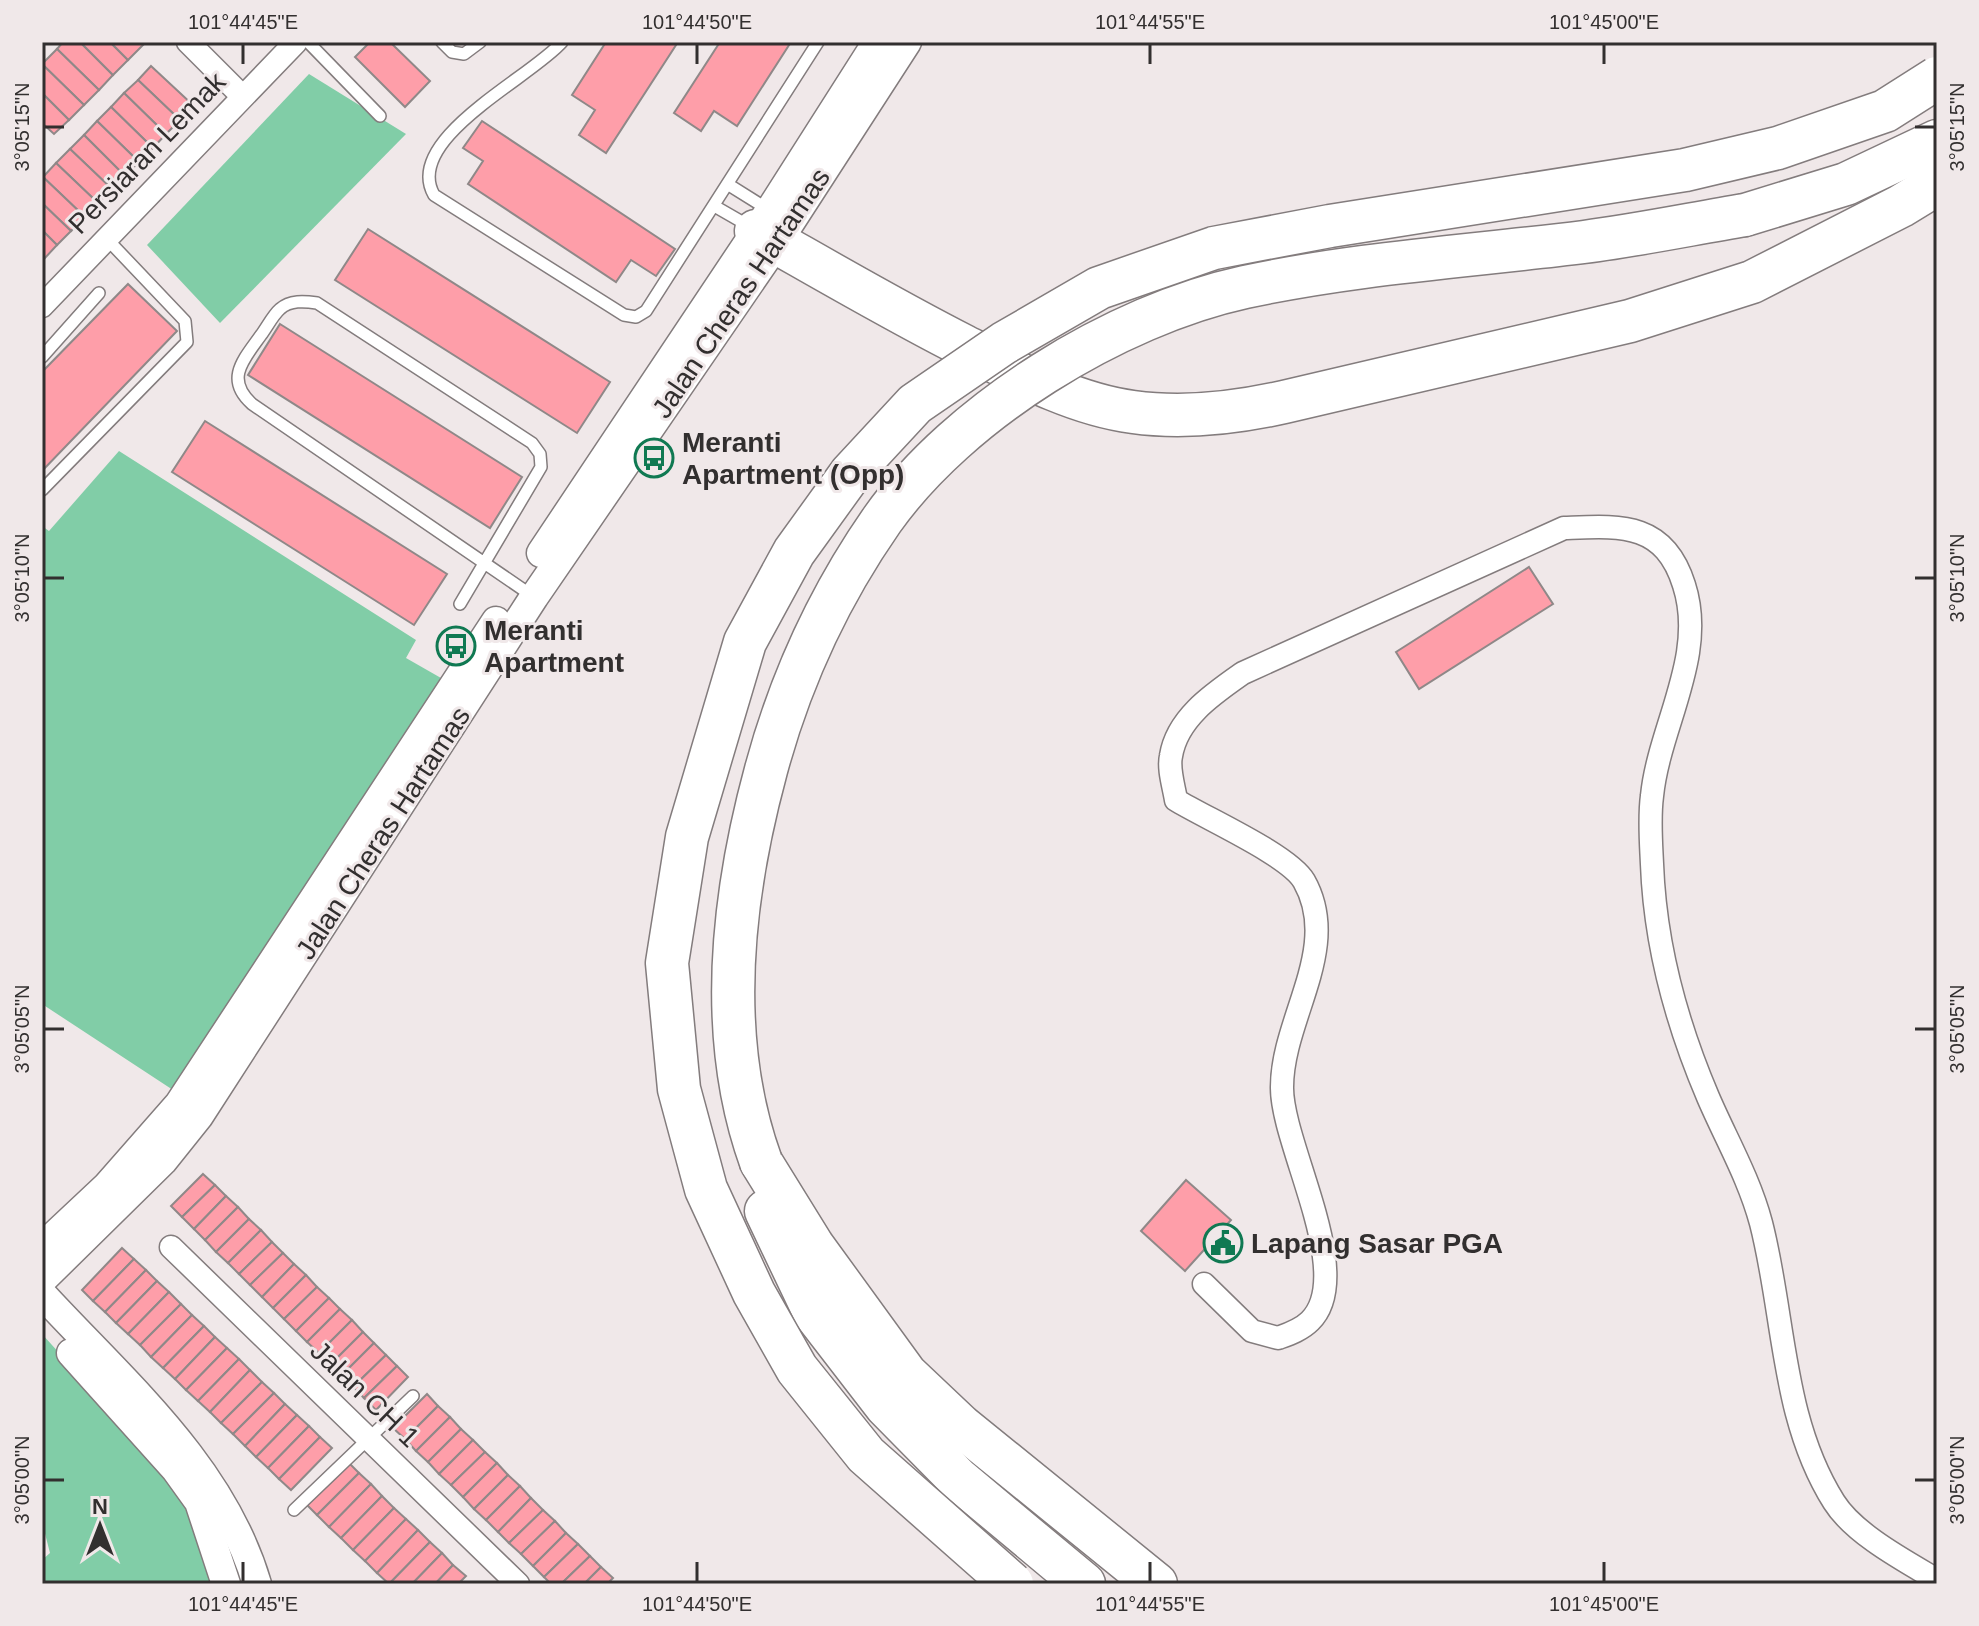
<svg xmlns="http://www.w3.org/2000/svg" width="1979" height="1626" viewBox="0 0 1979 1626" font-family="Arial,sans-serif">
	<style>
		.green { fill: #81cda7 }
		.building { fill: #fe9ea9; stroke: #8f8888; stroke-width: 2 }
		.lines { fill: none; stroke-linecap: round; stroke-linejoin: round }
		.service-casing { stroke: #837c7d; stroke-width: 14 }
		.minor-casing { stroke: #837c7d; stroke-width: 25 }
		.tertiary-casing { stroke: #837c7d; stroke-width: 31 }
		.motorway-casing { stroke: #837c7d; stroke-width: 45 }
		.service { stroke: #fff; stroke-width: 11 }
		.minor { stroke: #fff; stroke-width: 22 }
		.tertiary { stroke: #fff; stroke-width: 28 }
		.motorway { stroke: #fff; stroke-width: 42 }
		.motorway-bridge-casing { stroke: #837c7d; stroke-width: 45; stroke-linecap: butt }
		.motorway-bridge { stroke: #fff; stroke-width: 42 }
		.ticks { fill: none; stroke: #322f2f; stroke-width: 3 }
		.labels { text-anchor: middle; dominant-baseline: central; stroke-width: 6; stroke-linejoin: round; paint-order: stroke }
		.street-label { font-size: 28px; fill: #322f2f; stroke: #f0e8e9 }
		.poi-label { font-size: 28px; font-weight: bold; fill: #322f2f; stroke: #f0e8e9; text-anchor: start }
		.neatline { fill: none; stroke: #322f2f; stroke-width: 3 }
		.ticks-label { font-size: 20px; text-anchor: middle; fill: #322f2f }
	</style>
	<rect width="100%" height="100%" fill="#f0e8e9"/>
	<g class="green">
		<polygon points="309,74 406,134 220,323 147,245"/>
		<polygon points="119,451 416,640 406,658 441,678 173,1090 42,1004 42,526 49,531"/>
		<polygon points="42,1334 165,1470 208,1552 219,1584 42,1584 42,1560 50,1553 42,1522"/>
	</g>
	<g class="building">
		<polygon points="63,42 80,42 113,75 99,90 57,49"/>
		<polygon points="80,42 110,42 128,60 113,75"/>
		<polygon points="110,42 140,42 143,45 128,60"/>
		<polygon points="370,42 390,42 430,81 405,107 355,57"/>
		<polygon points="606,42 678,42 606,153 579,135 595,110 572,95"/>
		<polygon points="720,42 791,42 737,126 714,111 701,131 674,113"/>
		<polygon points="57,49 99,90 84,105 42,64"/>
		<polygon points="42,64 84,105 69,120 42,93"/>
		<polygon points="151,66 194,106 180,120 138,80"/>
		<polygon points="138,80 180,120 166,134 124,93"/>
		<polygon points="42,93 69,120 54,134 42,123"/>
		<polygon points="124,93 166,134 153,148 111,107"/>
		<polygon points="111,107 153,148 139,162 97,121"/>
		<polygon points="97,121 139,162 125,176 84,135"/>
		<polygon points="482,121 675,249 656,276 631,260 616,282 468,184 483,161 463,148"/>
		<polygon points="84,135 125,176 112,189 70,149"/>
		<polygon points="70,149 112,189 98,203 56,163"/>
		<polygon points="56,163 98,203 85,217 43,177"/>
		<polygon points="43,177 85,217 71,231 42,203"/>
		<polygon points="42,203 71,231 57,245 42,230"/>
		<polygon points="368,229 610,382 577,433 335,280"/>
		<polygon points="42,230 57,245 44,259 42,257"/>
		<polygon points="128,284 177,331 42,471 42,372"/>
		<polygon points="280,324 522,477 490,528 248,375"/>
		<polygon points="205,421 447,574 414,625 172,472"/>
		<polygon points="1529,567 1553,604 1419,689 1396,652"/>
		<polygon points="203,1174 215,1185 182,1217 171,1206"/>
		<polygon points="1186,1180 1231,1220 1185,1271 1141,1231"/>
		<polygon points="215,1185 226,1196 194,1229 182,1217"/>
		<polygon points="226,1196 238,1207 205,1240 194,1229"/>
		<polygon points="238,1207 249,1219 216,1252 205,1240"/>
		<polygon points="249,1219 261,1230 228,1263 216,1252"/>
		<polygon points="261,1230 272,1242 239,1274 228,1263"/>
		<polygon points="272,1242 283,1253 250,1285 239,1274"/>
		<polygon points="122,1248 134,1259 93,1301 82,1290"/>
		<polygon points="283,1253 294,1264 262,1297 250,1285"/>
		<polygon points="134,1259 146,1270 105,1312 93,1301"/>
		<polygon points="294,1264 306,1275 273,1308 262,1297"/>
		<polygon points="146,1270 157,1281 116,1323 105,1312"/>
		<polygon points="306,1275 317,1287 284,1319 273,1308"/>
		<polygon points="157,1281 169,1292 128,1334 116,1323"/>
		<polygon points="317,1287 329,1298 296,1331 284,1319"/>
		<polygon points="169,1292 181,1304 140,1345 128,1334"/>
		<polygon points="329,1298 340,1309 307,1342 296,1331"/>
		<polygon points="181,1304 192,1315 151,1357 140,1345"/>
		<polygon points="340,1309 352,1320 319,1353 307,1342"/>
		<polygon points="192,1315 204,1326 163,1368 151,1357"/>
		<polygon points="352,1320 363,1332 330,1365 319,1353"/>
		<polygon points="204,1326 215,1337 175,1379 163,1368"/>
		<polygon points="363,1332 374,1343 341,1376 330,1365"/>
		<polygon points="215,1337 227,1348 186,1390 175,1379"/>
		<polygon points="374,1343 386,1355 353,1387 341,1376"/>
		<polygon points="227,1348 239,1359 198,1401 186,1390"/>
		<polygon points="386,1355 397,1366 364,1398 353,1387"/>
		<polygon points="239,1359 250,1370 210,1412 198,1401"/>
		<polygon points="397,1366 408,1377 376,1410 364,1398"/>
		<polygon points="250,1370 262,1382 221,1423 210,1412"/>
		<polygon points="262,1382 274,1393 233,1434 221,1423"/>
		<polygon points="274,1393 285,1404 245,1446 233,1434"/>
		<polygon points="427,1394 438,1406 405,1439 393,1428"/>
		<polygon points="285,1404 297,1415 256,1457 245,1446"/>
		<polygon points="438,1406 450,1417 416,1451 405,1439"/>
		<polygon points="297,1415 309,1426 268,1468 256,1457"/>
		<polygon points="450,1417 461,1429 428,1462 416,1451"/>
		<polygon points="309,1426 320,1437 279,1479 268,1468"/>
		<polygon points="461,1429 473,1440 439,1474 428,1462"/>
		<polygon points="320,1437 332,1448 291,1490 279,1479"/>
		<polygon points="473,1440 485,1452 451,1485 439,1474"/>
		<polygon points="485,1452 497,1463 463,1497 451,1485"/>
		<polygon points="347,1461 359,1473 317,1515 306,1504"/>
		<polygon points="497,1463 508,1475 474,1509 463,1497"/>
		<polygon points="359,1473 371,1484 329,1527 317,1515"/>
		<polygon points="508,1475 520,1486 486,1520 474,1509"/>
		<polygon points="371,1484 382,1496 341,1538 329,1527"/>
		<polygon points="520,1486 531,1498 498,1532 486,1520"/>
		<polygon points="382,1496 394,1508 353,1550 341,1538"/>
		<polygon points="531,1498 543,1510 509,1543 498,1532"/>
		<polygon points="394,1508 406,1519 365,1561 353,1550"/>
		<polygon points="543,1510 555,1521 521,1554 509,1543"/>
		<polygon points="406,1519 418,1530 377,1573 365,1561"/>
		<polygon points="555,1521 566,1533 533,1566 521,1554"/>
		<polygon points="418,1530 430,1542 389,1584 377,1573"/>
		<polygon points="566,1533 578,1544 544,1577 533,1566"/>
		<polygon points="430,1542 442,1553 412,1584 389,1584"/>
		<polygon points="578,1544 590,1556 561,1584 551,1584 544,1577"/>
		<polygon points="442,1553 453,1565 435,1584 412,1584"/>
		<polygon points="590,1556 601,1567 584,1584 561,1584"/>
		<polygon points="453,1565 466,1576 458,1584 435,1584"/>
		<polygon points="601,1567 613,1578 607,1584 584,1584"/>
	</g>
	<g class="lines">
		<defs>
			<g id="service">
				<polyline points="308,42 380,116"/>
				<polyline points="442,42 452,52 464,54 480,42"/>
				<path d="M562 42C532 77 402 139 434 195L624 315 636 317 646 311 818 42"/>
				<polyline points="729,185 769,210"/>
				<polyline points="716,207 749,226"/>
				<polyline points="42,357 99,293"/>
				<polyline points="42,490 187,342 185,321 107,239"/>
				<path d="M460 604 541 467 540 454 532 443 317 303C304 301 290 300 280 309 273 315 267 327 261 335 244 359 224 379 252 404L534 597"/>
				<polyline points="294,1510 413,1396"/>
			</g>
			<g id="minor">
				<polyline points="188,42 242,96"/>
				<polyline points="42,306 296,42"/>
				<polyline points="171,1247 518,1584"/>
				<path d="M1204 1284 1252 1331 1278 1338C1289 1334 1301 1330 1310 1321 1357 1275 1281 1144 1282 1087 1282 1018 1342 948 1304 881 1289 855 1205 818 1176 800 1174 787 1168 769 1171 756 1177 718 1213 694 1243 673L1564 528C1619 526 1664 521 1684 585 1707 656 1659 726 1652 796 1649 818 1651 842 1652 864 1655 946 1676 1022 1708 1097 1726 1139 1749 1178 1761 1223 1785 1316 1781 1418 1834 1502 1854 1534 1905 1561 1937 1580"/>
			</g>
			<g id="tertiary">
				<polyline points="541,553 770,210 877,42"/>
				<polyline points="42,1247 107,1186 179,1104 496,621"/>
				<polyline points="42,1280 163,1161 199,1116 534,597 777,243 907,42"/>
				<path d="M42 1294C124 1383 222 1465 257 1584"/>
				<polyline points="71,1353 176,1470 199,1502 226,1584"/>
			</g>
			<g id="motorway">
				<polyline points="1745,215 1846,184 1937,141"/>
				<path d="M756 231C825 270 893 310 964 346 1017 373 1073 404 1133 412 1183 419 1235 413 1284 402L1630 321 1752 282 1901 206 1937 184"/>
				<polyline points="761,1162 813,1246 906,1374 961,1426 1156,1584"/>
				<polyline points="766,1211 815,1314 886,1406 958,1479 1084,1584"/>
			</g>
		</defs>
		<use href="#service" class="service-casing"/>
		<use href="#minor" class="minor-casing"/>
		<use href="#tertiary" class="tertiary-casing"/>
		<use href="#motorway" class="motorway-casing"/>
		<use href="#service" class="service"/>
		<use href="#minor" class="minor"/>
		<use href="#tertiary" class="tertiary"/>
		<use href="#motorway" class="motorway"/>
		<defs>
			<g id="motorway-bridge">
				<path d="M761 1162C716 1038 732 895 766 770 790 681 829 596 882 520 959 411 1116 315 1245 287 1356 263 1471 256 1584 242 1638 235 1691 224 1745 215"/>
				<polyline points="1012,1584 866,1455 797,1369 754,1293 706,1189 679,1089 667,963 687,837 745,642 794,552 851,473 915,404 1004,343 1099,288 1214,248 1330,226 1685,170 1778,148 1885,111 1937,78"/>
			</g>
		</defs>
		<use href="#motorway-bridge" class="motorway-bridge-casing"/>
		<use href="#motorway-bridge" class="motorway-bridge"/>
	</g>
	<path class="ticks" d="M243 44V64M697 44V64M1150 44V64M1604 44V64M44 127H64M1915 127H1935M44 578H64M1915 578H1935M44 1029H64M1915 1029H1935M44 1480H64M1915 1480H1935M243 1562V1582M697 1562V1582M1150 1562V1582M1604 1562V1582"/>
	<defs>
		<symbol id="bus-ring" viewBox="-11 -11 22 22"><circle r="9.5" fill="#f0e8e9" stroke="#107952" stroke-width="1.5"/><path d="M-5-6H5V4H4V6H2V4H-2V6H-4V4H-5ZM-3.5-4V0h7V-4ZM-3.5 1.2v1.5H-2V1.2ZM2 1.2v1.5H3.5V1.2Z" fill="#107952"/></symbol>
		<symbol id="civic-ring" viewBox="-11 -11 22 22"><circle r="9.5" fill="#f0e8e9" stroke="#107952" stroke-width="1.5"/><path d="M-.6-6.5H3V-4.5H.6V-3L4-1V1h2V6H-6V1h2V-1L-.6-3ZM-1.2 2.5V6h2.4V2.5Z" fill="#107952"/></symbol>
	</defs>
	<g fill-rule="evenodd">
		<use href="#bus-ring" x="632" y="436" width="44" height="44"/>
		<use href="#bus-ring" x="434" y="624" width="44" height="44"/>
		<use href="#civic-ring" x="1201" y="1221" width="44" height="44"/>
	</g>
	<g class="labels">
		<g class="street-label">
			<text transform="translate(147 153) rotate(-46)">Persiaran Lemak</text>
			<text transform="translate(741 293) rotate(-56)">Jalan Cheras Hartamas</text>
			<text transform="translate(383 833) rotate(-57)">Jalan Cheras Hartamas</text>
			<text transform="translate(365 1394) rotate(44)">Jalan CH 1</text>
		</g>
		<g class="poi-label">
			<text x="682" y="442">Meranti<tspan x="682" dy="32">Apartment (Opp)</tspan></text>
			<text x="484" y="630">Meranti<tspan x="484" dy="32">Apartment</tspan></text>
			<text x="1251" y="1243">Lapang Sasar PGA</text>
		</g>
	</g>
	<rect width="1979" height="1626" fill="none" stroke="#f0e8e9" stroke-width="88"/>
	<g transform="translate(100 1526)" stroke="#f0e8e9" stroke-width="6" paint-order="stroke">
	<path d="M0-6L14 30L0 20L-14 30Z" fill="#322f2f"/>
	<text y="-12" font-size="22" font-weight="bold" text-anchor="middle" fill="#322f2f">N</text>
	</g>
	<rect x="44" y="44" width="1891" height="1538" class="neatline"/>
	<g class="ticks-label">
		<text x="243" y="29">101°44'45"E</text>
		<text x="697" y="29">101°44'50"E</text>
		<text x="1150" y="29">101°44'55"E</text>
		<text x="1604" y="29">101°45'00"E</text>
		<text transform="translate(22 127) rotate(-90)" y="7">3°05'15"N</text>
		<text transform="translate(1957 127) rotate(-90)" y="7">3°05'15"N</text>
		<text transform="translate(22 578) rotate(-90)" y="7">3°05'10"N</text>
		<text transform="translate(1957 578) rotate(-90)" y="7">3°05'10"N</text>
		<text transform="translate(22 1029) rotate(-90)" y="7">3°05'05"N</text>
		<text transform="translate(1957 1029) rotate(-90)" y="7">3°05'05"N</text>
		<text transform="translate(22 1480) rotate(-90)" y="7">3°05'00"N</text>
		<text transform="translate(1957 1480) rotate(-90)" y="7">3°05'00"N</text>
		<text x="243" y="1611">101°44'45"E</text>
		<text x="697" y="1611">101°44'50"E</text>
		<text x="1150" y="1611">101°44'55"E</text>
		<text x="1604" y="1611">101°45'00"E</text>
	</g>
</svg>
